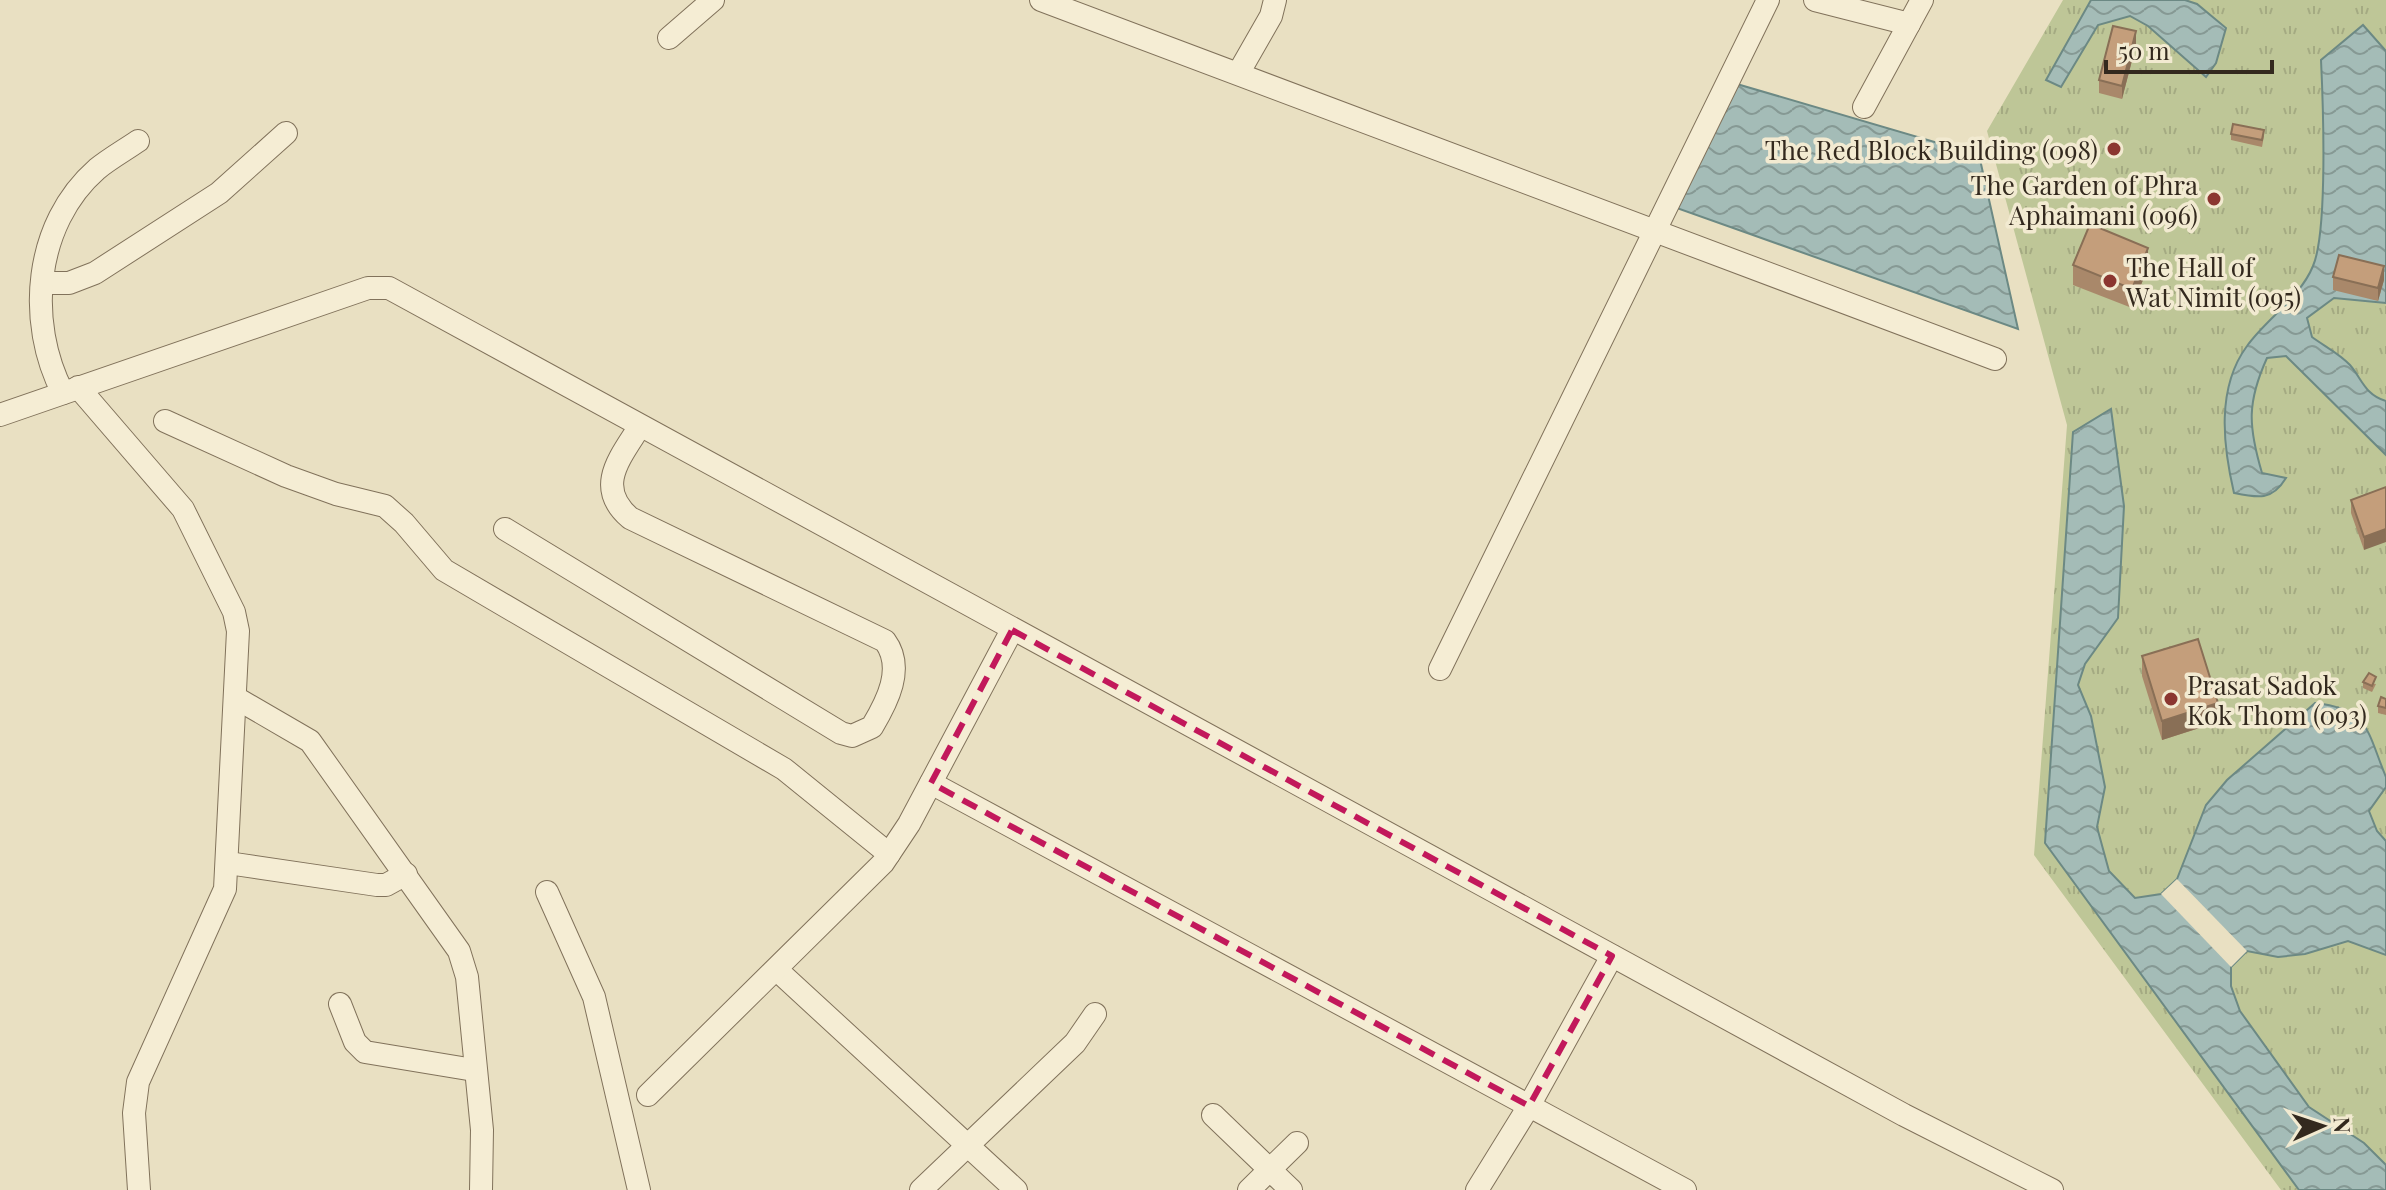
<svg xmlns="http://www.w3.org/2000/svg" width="2386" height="1190" viewBox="0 0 2386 1190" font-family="'Playfair Display',serif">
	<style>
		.park { fill: url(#park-tufts) }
		.water { fill: url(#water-waves); stroke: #6c8984; stroke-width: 2 }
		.pier { fill: #e9e0c2 }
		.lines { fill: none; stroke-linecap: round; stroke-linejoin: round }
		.minor-casing { stroke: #81725b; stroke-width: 24 }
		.minor { stroke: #f5edd4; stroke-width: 22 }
		.wall { fill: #a9886a }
		.shaded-wall { fill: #896f56 }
		.building { fill: #c49e7b; stroke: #896f56; stroke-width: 2 }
		.marked { fill: none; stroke: #c2185b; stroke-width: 6; stroke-dasharray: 16 10; stroke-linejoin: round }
		.poi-dot { fill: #8b3630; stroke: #f2ead1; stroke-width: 3 }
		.labels { text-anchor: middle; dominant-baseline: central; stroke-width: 7; stroke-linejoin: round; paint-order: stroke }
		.poi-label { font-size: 26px; fill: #33291e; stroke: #f2ead1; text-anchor: end }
	</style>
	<defs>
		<pattern id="park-tufts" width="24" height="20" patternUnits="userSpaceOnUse" patternTransform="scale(2)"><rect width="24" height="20" fill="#bec697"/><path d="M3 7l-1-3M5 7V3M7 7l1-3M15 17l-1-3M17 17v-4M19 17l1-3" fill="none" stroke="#a4aa82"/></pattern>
		<pattern id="water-waves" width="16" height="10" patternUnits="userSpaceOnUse" patternTransform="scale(2)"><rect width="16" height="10" fill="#a4bcb7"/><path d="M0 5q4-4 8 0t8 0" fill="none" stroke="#869994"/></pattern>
	</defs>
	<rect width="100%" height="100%" fill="#e9e0c2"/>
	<polygon class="park" points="2063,0 2386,0 2386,1190 2281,1190 2034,855 2067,425 1987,131"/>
	<g class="water">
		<polygon points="2091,0 2185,0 2197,4 2226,28 2216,63 2206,77 2148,26 2130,16 2098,25 2061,87 2046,80"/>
		<path d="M2363 25 2386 51V303L2334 298 2307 318 2312 337C2324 346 2340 354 2350 365 2362 379 2365 395 2386 401V455L2286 356 2267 358C2247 402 2248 426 2262 473L2286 478C2272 501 2258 498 2234 493 2223 446 2216 388 2247 346 2266 319 2300 298 2313 266 2328 231 2323 102 2321 60Z"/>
		<polygon points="1730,82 1979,155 2018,329 1671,206"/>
		<path d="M2111 409 2124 506 2118 618 2085 664 2078 685 2091 716 2105 787 2097 827 2109 871 2135 898 2161 894 2177 879 2206 805 2227 780 2315 703C2370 709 2367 732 2386 777V787L2369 811 2377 831 2386 841V955L2348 941 2305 954 2278 957 2247 951 2231 967V986L2240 1011 2309 1107 2364 1143 2386 1165V1190H2299L2045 843 2073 432Z"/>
	</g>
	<polygon class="pier" points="2177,879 2247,951 2231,967 2161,894"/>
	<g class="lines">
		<defs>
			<g id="minor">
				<polyline points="1041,0 1995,359"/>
				<polyline points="1815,0 1909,24"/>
				<polyline points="669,38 713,0"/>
				<polyline points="1239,72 1271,16 1275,0"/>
				<polyline points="1864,107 1922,0"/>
				<polyline points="43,283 69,283 95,273 219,193 286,133"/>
				<polyline points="78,387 183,509 234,612 238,631 225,889 138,1082 134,1113 139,1190"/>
				<path d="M63 393C26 322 34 224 97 169 109 159 125 150 138 141"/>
				<polyline points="0,415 368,288 389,288 1904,1115 2052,1190"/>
				<polyline points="165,421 286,476 336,494 385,506 404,523 444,570 784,769 889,854"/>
				<path d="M505 529 841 733 852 736 872 727C887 702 905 668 885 641L630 518C594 487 620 458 640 426"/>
				<polyline points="1440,669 1768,0"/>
				<polyline points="236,698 310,741 459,951 467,977 482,1130 481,1190"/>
				<polyline points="931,783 1685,1190"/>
				<polyline points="228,863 377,885 386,885 406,874"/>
				<polyline points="547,892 594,997 639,1190"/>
				<polyline points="777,970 1016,1190"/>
				<polyline points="340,1004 355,1042 365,1052 474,1070"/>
				<polyline points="648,1095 883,863 909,824 1012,630"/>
				<polyline points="1213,1115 1291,1190"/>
				<polyline points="921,1190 1075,1043 1095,1014"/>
				<polyline points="1249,1190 1297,1143"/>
				<polyline points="1477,1190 1529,1106 1612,956"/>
			</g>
		</defs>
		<use href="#minor" class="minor-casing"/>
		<use href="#minor" class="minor"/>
	</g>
	<g class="wall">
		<polygon points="2136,45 2122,99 2099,93 2099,80"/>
		<polygon points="2231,134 2264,136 2262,147 2231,140"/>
		<polygon points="2073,265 2148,267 2132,308 2073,285"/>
		<polygon points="2333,277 2384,280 2378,301 2333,290"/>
		<polygon points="2386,487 2364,550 2351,513 2351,500"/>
		<polygon points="2142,656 2218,722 2162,740 2142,676"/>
		<polygon points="2363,682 2376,684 2372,692 2363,688"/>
		<polygon points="2386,699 2386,715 2378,713 2378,706"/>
	</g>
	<g class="shaded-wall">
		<polygon points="2136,31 2136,45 2122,99 2122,86"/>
		<polygon points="2148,248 2148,267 2132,308 2132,289"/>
		<polygon points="2384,266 2384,280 2378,301 2378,288"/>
		<polygon points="2386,529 2386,542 2364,550 2364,537"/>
		<polygon points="2218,703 2218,722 2162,740 2162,721"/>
	</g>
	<g class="building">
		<polygon points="2113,26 2136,31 2122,86 2099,80"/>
		<polygon points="2233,124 2264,130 2262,140 2231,134"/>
		<polygon points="2090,224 2148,248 2132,289 2073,265"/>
		<polygon points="2339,255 2384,266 2378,288 2333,277"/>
		<polygon points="2386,487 2386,529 2364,537 2351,500"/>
		<polygon points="2198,639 2218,703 2162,721 2142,656"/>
		<polygon points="2369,673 2376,677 2372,686 2363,682"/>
		<polygon points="2381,697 2386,699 2386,708 2378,706"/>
	</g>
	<path class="marked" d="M1012 630 1612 956 1529 1106 931 783Z"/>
	<g class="poi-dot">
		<circle cx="2114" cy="149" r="8"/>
		<circle cx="2214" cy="199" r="8"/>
		<circle cx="2110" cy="281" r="8"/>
		<circle cx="2171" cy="699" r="8"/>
	</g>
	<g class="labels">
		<g class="poi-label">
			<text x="2098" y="149">The Red Block Building (098)</text>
			<text x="2198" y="184">The Garden of Phra<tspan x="2198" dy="30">Aphaimani (096)</tspan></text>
			<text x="2126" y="266" text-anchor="start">The Hall of<tspan x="2126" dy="30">Wat Nimit (095)</tspan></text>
			<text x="2187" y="684" text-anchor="start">Prasat Sadok<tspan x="2187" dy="30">Kok Thom (093)</tspan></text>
		</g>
	</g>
	<g transform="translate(2322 1126) rotate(87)" stroke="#f2ead1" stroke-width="6" paint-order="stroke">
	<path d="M0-6L14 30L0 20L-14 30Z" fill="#33291e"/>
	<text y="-12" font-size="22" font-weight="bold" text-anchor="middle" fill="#33291e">N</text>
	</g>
	<path d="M2106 60v12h166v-12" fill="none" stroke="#33291e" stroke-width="4"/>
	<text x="2118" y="60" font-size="24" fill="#33291e" stroke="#f2ead1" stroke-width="6" paint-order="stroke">50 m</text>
</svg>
